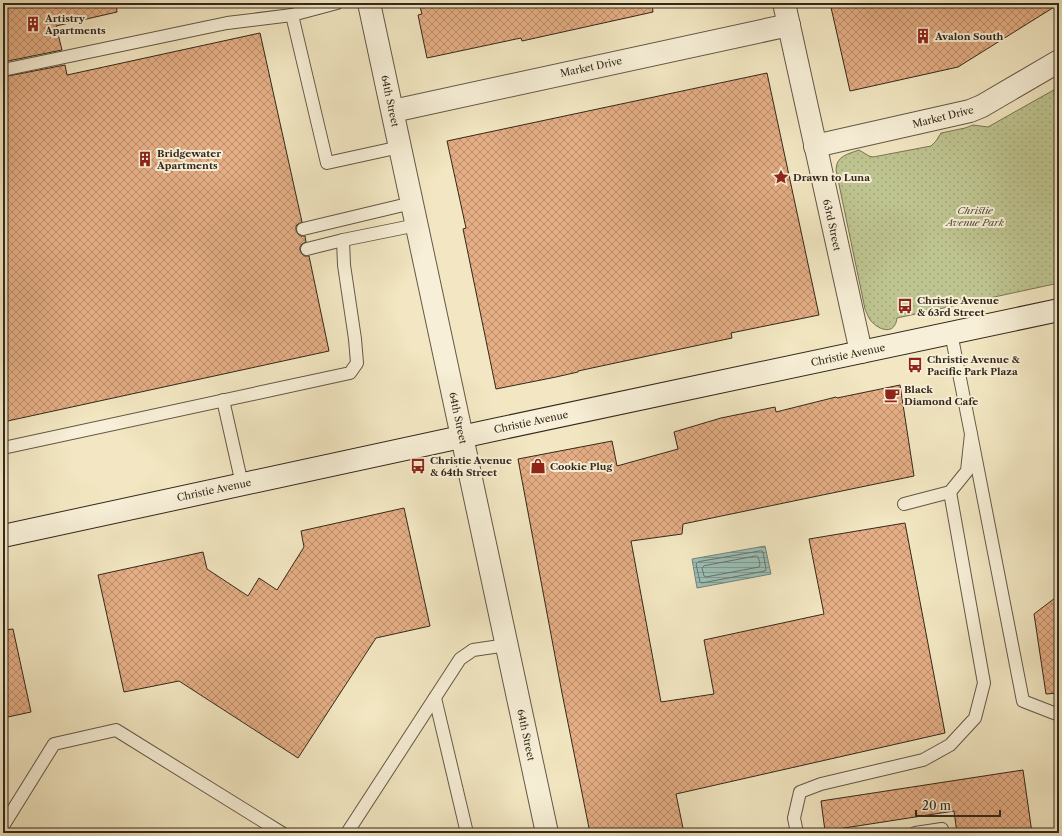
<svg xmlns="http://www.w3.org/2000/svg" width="1062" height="836" viewBox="0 0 1062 836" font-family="'Libre Caslon Text',serif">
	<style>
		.park { fill: url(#park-dots); stroke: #797656 }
		.water { fill: url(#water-rules); stroke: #728379 }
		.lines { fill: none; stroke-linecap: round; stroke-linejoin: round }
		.shore { stroke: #68746a; stroke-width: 1 }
		.building { fill: url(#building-cross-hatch); stroke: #34281c }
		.lane-casing { stroke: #645846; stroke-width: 14 }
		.street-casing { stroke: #645846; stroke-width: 24 }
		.secondary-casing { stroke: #34281c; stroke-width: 24 }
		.lane { stroke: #f7efd7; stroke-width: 12 }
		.street { stroke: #f7efd7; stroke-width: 22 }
		.secondary { stroke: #f7efd7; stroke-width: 22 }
		.labels { text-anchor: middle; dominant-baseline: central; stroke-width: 4; stroke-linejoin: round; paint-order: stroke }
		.poi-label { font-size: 10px; font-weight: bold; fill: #34281c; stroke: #f7efd7; text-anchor: start }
		.street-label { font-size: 10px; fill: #34281c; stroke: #f7efd7 }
		.park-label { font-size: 10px; font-style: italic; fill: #564f39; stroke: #f7efd7 }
	</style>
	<defs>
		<pattern id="park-dots" width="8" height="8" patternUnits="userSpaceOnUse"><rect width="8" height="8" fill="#bec490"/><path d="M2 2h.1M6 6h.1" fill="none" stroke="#a4a87c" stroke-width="1.8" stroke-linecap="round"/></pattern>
		<pattern id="water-rules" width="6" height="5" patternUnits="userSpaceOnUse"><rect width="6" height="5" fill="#9cbfb7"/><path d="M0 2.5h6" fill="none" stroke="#809b94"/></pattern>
		<pattern id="building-cross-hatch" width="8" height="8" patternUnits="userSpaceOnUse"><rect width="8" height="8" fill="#e5ae85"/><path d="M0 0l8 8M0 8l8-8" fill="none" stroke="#ba8e6c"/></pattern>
	</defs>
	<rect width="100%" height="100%" fill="#f2e7c2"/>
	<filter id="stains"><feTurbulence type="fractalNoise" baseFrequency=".005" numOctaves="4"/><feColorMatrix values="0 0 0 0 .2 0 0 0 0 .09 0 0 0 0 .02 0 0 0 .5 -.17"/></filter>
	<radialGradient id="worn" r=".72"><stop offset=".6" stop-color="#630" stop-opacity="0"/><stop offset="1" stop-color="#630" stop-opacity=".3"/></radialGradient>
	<path class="park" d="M1059 87V283L897 318C895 335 880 331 871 321 868 317 867 313 865 309L836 170C836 156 848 154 859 150L869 156 873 157 931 146 936 141 941 133 965 128 973 125 988 127Z"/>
	<polygon class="water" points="765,546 771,574 697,588 692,559"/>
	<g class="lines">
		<g class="shore">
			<polygon points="761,551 763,552 766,569 765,571 702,583 700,582 696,564 698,562"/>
			<path d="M757 556C759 558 761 565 759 567L706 577 704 576 702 568 704 566Z"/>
		</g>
	</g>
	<g class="building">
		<polygon points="3,3 116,3 117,12 56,26 62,50 3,62"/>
		<polygon points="419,3 652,3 653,12 522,41 521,38 427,58 418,15 422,14"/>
		<polygon points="830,3 1059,3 1059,4 958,67 850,91"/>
		<polygon points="260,33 302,222 298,224 296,226 296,230 298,234 301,236 305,236 306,242 302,244 300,247 300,250 302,254 305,256 309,256 329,351 3,422 3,77 65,65 67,75"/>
		<polygon points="767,73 819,315 731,333 732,338 578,371 578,372 556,377 496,389 463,229 466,228 447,141"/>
		<polygon points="900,385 914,476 683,524 682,534 631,541 661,702 714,694 704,640 824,614 809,539 905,523 945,733 676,794 684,833 590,833 562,693 518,459 612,441 617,466 678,449 674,432 721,418 775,407 776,412 836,397 837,398"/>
		<polygon points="404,508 430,626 376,638 298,758 179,681 124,692 98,575 203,552 207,569 248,596 259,578 277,590 304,547 301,531"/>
		<polygon points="1059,595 1059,693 1046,694 1034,614"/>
		<polygon points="13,629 31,712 3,718 3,630"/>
		<polygon points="1023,770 1032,833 957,833 954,811 825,831 821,801"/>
	</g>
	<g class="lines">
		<defs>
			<g id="lane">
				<polyline points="337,3 292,15 327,163 400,147"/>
				<polyline points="3,70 227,23 292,15"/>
				<polyline points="303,229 412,203"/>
				<polyline points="307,249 343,240"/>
				<polyline points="223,400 242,484"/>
				<polyline points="971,434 1023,701 1059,715"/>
				<polyline points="3,448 350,373 357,363 355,339 344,265 343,240 417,225"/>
				<polyline points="904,504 950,492 967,471 971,434 951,333"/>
				<polyline points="435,698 467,833"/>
				<polyline points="3,826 54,744 116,730 282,833"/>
				<polyline points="347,833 460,659 473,650 507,645"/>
				<polyline points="797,833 794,818 800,792 821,784 923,760 950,745 975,718 984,683 950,492"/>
				<polyline points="915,833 942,829 943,833"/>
			</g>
			<g id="street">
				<polyline points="369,3 547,833"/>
				<polyline points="784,3 861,352"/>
				<polyline points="393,111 789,25"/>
				<polyline points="815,146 970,111 982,106 1059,61"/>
			</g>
			<polyline id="secondary" points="3,536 498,429 1059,310"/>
		</defs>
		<use href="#lane" class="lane-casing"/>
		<use href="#street" class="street-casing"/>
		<use href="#secondary" class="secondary-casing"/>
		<use href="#lane" class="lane"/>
		<use href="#street" class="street"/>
		<use href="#secondary" class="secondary"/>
	</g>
	<defs>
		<symbol id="building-bare" viewBox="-9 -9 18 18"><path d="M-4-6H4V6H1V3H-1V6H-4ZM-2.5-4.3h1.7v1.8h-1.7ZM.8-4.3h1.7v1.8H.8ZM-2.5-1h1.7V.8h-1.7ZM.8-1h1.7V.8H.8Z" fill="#8f2418" stroke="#f7efd7" stroke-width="2.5" paint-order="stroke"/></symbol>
		<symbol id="sight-bare" viewBox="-9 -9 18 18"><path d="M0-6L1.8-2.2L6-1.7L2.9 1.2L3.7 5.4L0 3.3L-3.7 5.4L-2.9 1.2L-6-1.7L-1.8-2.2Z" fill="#8f2418" stroke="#f7efd7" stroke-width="2.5" paint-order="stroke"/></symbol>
		<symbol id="bus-bare" viewBox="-9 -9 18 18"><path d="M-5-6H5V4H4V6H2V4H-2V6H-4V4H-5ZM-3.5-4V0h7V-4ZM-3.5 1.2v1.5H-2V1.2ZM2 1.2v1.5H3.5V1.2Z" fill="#8f2418" stroke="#f7efd7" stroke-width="2.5" paint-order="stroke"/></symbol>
		<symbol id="cafe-bare" viewBox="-9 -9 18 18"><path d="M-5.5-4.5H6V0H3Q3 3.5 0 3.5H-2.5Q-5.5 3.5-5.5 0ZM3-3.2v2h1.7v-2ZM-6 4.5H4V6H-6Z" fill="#8f2418" stroke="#f7efd7" stroke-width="2.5" paint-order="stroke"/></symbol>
		<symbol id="shop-bare" viewBox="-9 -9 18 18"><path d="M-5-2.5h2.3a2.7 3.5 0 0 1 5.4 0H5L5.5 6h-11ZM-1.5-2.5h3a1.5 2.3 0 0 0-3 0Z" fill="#8f2418" stroke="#f7efd7" stroke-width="2.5" paint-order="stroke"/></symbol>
	</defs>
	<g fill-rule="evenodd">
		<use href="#building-bare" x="22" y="13" width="22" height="22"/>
		<use href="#building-bare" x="912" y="25" width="22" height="22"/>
		<use href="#building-bare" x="134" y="148" width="22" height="22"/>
		<use href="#sight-bare" x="770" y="166" width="22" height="22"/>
		<use href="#bus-bare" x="894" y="295" width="22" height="22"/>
		<use href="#bus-bare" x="904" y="354" width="22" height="22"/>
		<use href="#cafe-bare" x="881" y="384" width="22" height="22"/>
		<use href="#bus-bare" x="407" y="455" width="22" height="22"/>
		<use href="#shop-bare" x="527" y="455" width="22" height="22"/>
	</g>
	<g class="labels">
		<g class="poi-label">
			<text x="45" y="18">Artistry<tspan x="45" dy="12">Apartments</tspan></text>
			<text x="935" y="36">Avalon South</text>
			<text x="157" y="153">Bridgewater<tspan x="157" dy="12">Apartments</tspan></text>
			<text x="793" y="177">Drawn to Luna</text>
			<text x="917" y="300">Christie Avenue<tspan x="917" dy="12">&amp; 63rd Street</tspan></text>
			<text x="927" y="359">Christie Avenue &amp;<tspan x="927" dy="12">Pacific Park Plaza</tspan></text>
			<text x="904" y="389">Black<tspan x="904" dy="12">Diamond Cafe</tspan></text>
			<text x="430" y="460">Christie Avenue<tspan x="430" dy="12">&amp; 64th Street</tspan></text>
			<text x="550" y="466">Cookie Plug</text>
		</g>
		<g class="street-label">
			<text transform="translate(591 67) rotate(-12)">Market Drive</text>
			<text transform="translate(390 101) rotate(78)">64th Street</text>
			<text transform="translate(943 117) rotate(-14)">Market Drive</text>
			<text transform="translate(832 225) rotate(78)">63rd Street</text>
			<text transform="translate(848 355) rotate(-12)">Christie Avenue</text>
			<text transform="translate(458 418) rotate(78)">64th Street</text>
			<text transform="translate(531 422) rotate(-12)">Christie Avenue</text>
			<text transform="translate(214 490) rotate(-12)">Christie Avenue</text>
			<text transform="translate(526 735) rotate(78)">64th Street</text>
		</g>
		<g class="park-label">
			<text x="975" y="210">Christie<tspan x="975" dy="12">Avenue Park</tspan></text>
		</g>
	</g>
	<rect width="1062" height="836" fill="none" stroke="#f2e7c2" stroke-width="16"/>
	<rect x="4" y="4" width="1054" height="828" fill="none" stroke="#34281c" stroke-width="2"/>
	<rect x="8" y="8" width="1046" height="820" fill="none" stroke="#34281c"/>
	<path d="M916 810v6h84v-6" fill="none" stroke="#34281c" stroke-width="2"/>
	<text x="922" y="810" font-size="12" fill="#34281c" stroke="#f7efd7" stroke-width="3" paint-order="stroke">20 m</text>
	<rect width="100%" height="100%" filter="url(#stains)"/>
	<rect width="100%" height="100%" fill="url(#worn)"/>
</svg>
